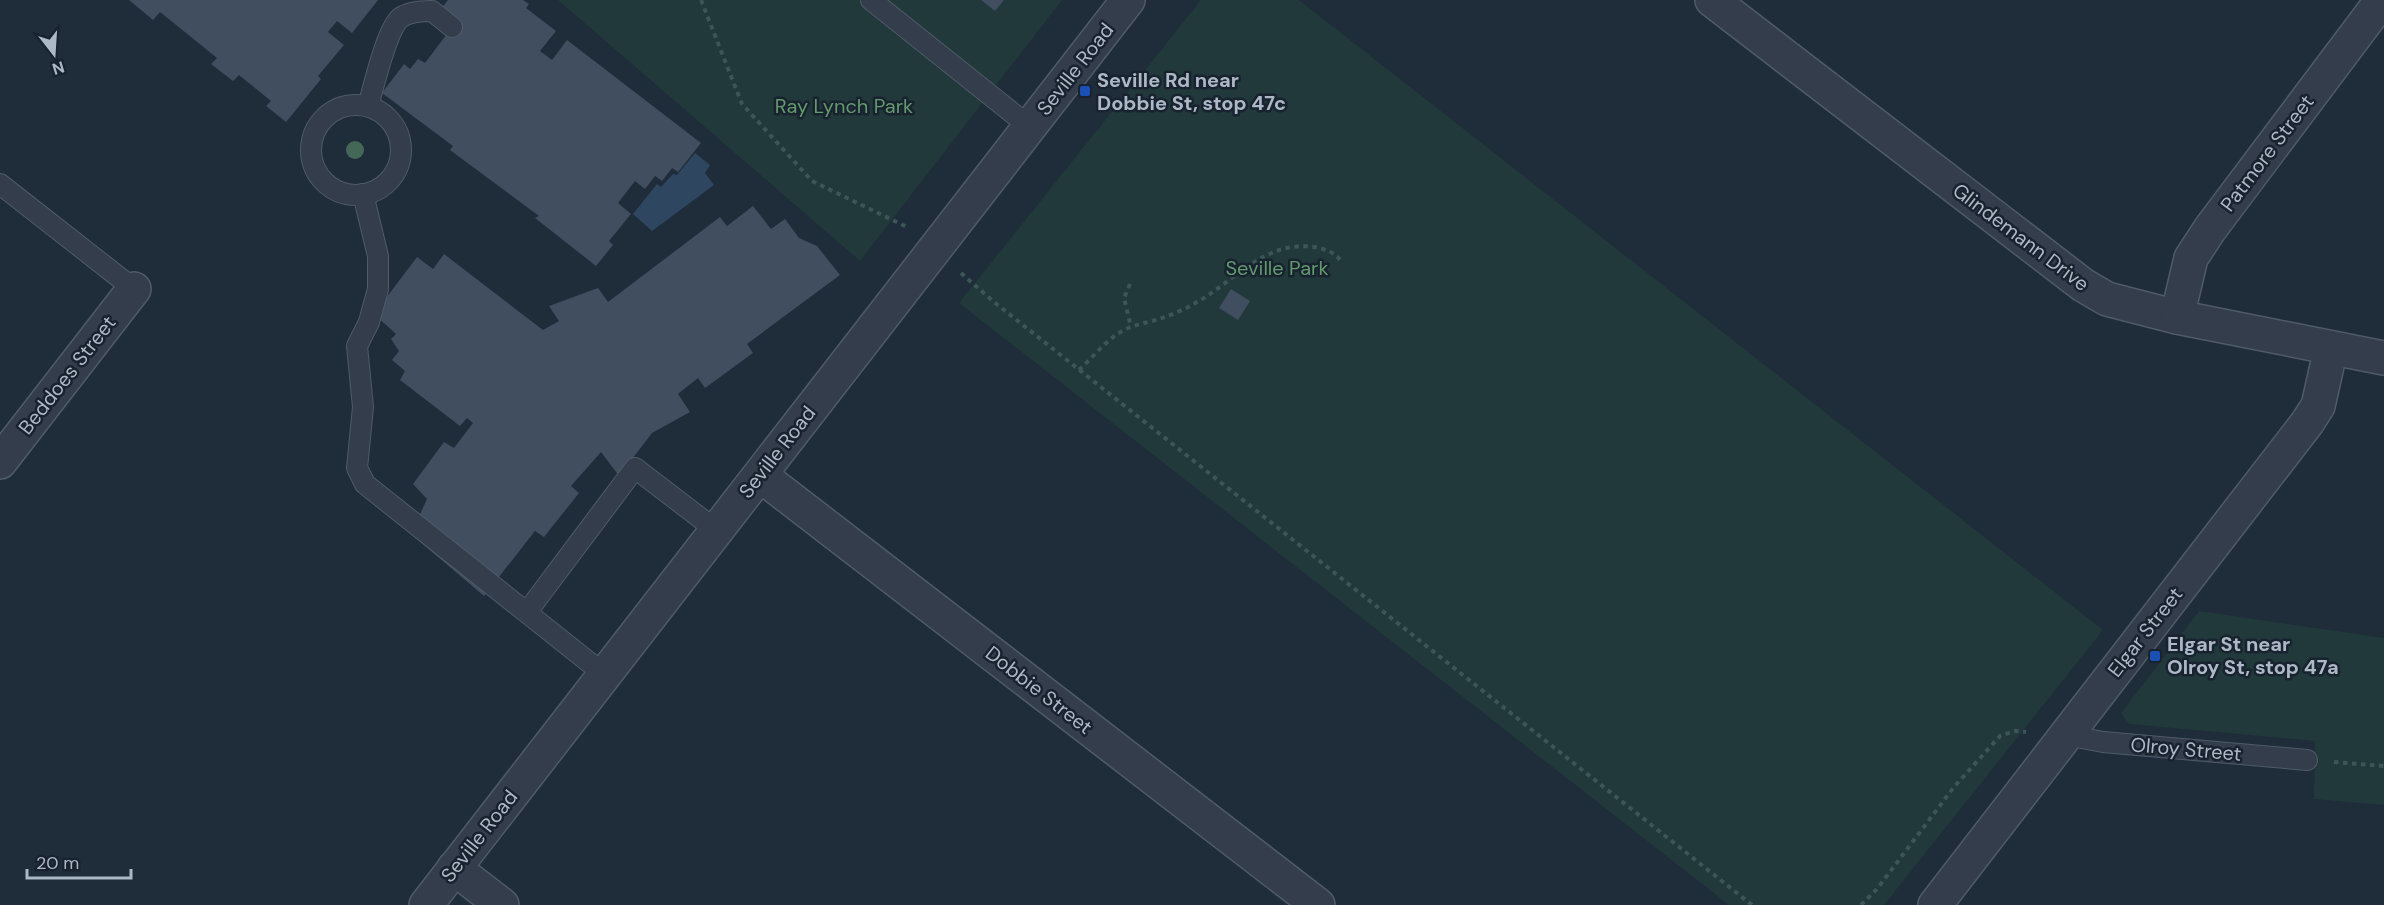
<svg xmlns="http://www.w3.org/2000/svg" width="2384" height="905" viewBox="0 0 2384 905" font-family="'DM Sans',sans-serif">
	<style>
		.green { fill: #21393b }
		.water { fill: #2f4661 }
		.building { fill: #404e60 }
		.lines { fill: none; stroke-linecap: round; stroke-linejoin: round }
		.service-casing { stroke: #505b68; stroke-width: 22 }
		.minor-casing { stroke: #505b68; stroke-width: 36 }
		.path { stroke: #3c5556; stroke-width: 4; stroke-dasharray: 4.5 4.5; stroke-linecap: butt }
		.service { stroke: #333d4b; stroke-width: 20 }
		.minor { stroke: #333d4b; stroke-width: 33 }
		.tree { fill: #446857 }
		.transit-dot { fill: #1a4fb4; stroke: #18232f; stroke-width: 2 }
		.labels { text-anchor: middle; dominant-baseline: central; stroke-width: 5; stroke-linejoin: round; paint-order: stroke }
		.street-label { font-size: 20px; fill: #adb8c7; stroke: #18232f }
		.poi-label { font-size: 20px; font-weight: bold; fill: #adb8c7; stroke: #18232f; text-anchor: start }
		.park-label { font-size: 20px; fill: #639a6e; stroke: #18232f }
	</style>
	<rect width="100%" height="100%" fill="#1f2c3a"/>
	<g class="green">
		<polygon points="558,0 1062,0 860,261"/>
		<polygon points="1201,0 1299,0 2103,630 1884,905 1729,905 959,303"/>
		<polygon points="2199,611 2384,638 2384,805 2314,799 2315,741 2129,724 2121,713"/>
	</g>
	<polygon class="water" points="695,153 710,165 705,173 714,185 652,231 633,214 657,184 661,187 673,174 677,175"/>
	<g class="building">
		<polygon points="129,0 378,0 352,33 337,21 328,32 344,45 318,76 321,79 286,122 266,106 271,101 239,75 233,81 211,64 217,58 160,12 153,20"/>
		<polygon points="448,0 523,0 529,4 526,8 556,31 540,51 552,60 567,40 701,143 678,172 672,168 662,181 655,176 645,189 635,181 618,203 631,214 609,241 613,245 596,266 535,218 539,216 450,150 453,146 382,93 404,64 410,69 418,59 425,63 456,22 440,10"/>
		<polygon points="981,0 1004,0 995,11"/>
		<polygon points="753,206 771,229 785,219 799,238 817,246 840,275 747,344 753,353 705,388 698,378 678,394 690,412 652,433 619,476 601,452 571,486 579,493 544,537 535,531 484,596 411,534 427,499 413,484 444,442 454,448 473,423 467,418 460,426 400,380 405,371 392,360 399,351 391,339 396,334 374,314 417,257 433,269 444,254 543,330 559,321 549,306 598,288 608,302 720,217 727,226"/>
		<polygon points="1231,289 1250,301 1238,320 1219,308"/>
	</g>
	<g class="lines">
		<defs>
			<g id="service">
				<polyline points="871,0 1030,127"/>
				<circle cx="356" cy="150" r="45"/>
				<path d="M368 106C374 86 386 31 400 18 408 12 422 11 432 11L452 27"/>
				<polyline points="0,184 134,289"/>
				<polyline points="363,194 378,256 378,289 369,322 357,346 363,407 357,468 365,484 605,675"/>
				<polyline points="527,612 635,468 716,530"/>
				<polyline points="2066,735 2103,742 2307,760"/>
			</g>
			<g id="minor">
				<polyline points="1712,0 2083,285 2107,299 2177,317 2384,358"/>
				<polyline points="2177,317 2191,258 2210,229 2382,0"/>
				<polyline points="0,462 134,289"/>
				<polyline points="760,475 1318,905"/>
				<polyline points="454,868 502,905"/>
				<polyline points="426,905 1128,0"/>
				<polyline points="1935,905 2307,423 2318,406 2331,348"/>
			</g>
		</defs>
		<use href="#service" class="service-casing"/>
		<use href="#minor" class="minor-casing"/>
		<g class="path">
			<polyline points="701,0 742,104 812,181 907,227"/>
			<polyline points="961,273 994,302 1752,905"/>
			<polyline points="1130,284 1124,298 1131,327"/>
			<path d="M1079 370C1093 357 1108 338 1124 330 1135 324 1147 323 1159 319 1171 315 1186 309 1197 302 1235 281 1265 240 1314 247 1326 249 1334 252 1341 261"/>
			<polyline points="2334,762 2384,766"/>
			<polyline points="1861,905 1877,889 1954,787 2000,736 2015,731 2026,732"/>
		</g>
		<use href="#service" class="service"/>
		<use href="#minor" class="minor"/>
	</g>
	<circle class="tree" cx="355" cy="150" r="9"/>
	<g class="transit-dot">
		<rect x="1079" y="85" width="12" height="12" rx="3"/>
		<rect x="2149" y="650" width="12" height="12" rx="3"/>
	</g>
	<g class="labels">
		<g class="street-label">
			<text transform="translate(1075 69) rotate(-52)">Seville Road</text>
			<text transform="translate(2267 153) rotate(-53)">Patmore Street</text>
			<text transform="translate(2021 237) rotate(37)">Glindemann Drive</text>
			<text transform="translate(67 375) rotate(-52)">Beddoes Street</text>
			<text transform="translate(777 452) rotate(-52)">Seville Road</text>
			<text transform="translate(2145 632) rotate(-52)">Elgar Street</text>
			<text transform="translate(1039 690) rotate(38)">Dobbie Street</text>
			<text transform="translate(2186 749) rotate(5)">Olroy Street</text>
			<text transform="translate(479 836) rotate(-52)">Seville Road</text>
		</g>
		<g class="poi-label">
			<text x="1097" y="80">Seville Rd near<tspan x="1097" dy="23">Dobbie St, stop 47c</tspan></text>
			<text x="2167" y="644">Elgar St near<tspan x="2167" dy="23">Olroy St, stop 47a</tspan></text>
		</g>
		<g class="park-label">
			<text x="844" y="106">Ray Lynch Park</text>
			<text x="1277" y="268">Seville Park</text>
		</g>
	</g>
	<g transform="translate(54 54) rotate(163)" stroke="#18232f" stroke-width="4.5" paint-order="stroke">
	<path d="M0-4.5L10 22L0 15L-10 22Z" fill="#adb8c7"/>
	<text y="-9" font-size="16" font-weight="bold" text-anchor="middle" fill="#adb8c7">N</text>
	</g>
	<path d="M27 869v9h104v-9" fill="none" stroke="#adb8c7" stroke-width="3"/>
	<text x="36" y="869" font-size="18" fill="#adb8c7" stroke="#18232f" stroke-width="4.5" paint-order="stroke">20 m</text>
</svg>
